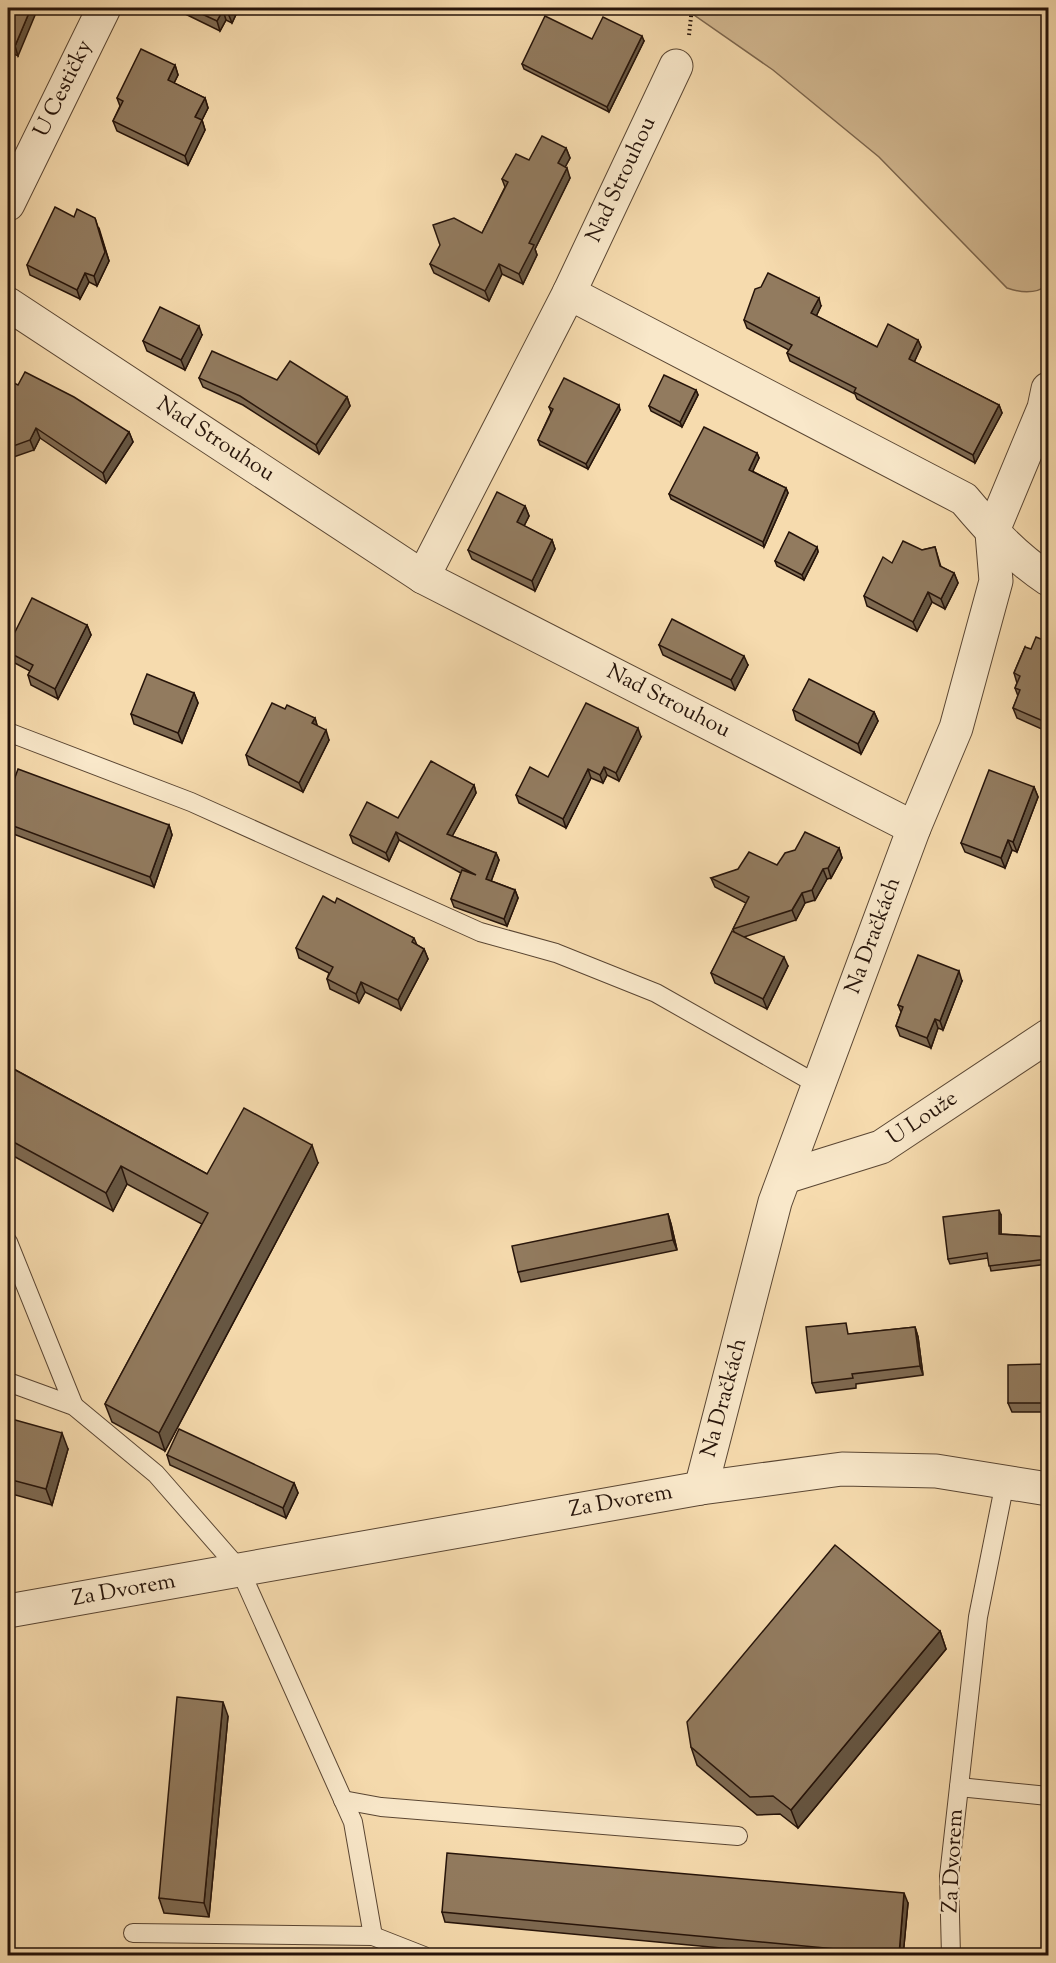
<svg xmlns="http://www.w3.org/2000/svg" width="1056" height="1963" viewBox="0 0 1056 1963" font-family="'Sorts Mill Goudy',serif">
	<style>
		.green { fill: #d3b992; stroke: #7c664e; stroke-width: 1.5 }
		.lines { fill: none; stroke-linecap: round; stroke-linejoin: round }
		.service-casing { stroke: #5a4633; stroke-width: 20 }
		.minor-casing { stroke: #5a4633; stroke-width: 35 }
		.tertiary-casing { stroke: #5a4633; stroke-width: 35 }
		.path { stroke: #26140a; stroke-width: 4; stroke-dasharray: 1.5 3; stroke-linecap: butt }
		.service { stroke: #f9e8ca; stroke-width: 18 }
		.minor { stroke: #f9e8ca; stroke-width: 33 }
		.tertiary { stroke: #f9e8ca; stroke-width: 33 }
		.wall { fill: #7e6a52; stroke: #26140a; stroke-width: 1.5 }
		.shaded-wall { fill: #665642; stroke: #26140a; stroke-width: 1.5 }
		.building { fill: #927b5f; stroke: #26140a; stroke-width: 1.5 }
		.labels { text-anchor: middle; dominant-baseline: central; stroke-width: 5; stroke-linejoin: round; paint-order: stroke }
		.street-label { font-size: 22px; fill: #26140a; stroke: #f9e8ca }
	</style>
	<rect width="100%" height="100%" fill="#f6dbae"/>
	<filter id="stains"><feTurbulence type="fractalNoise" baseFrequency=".00333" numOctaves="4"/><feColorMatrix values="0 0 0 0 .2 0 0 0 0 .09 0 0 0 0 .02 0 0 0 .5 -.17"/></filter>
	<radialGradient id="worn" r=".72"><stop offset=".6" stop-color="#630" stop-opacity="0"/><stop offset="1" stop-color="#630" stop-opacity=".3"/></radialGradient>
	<path class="green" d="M684 8H1048V285C1036 294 1021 293 1007 288L879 157 773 70Z"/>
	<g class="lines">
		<defs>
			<g id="service">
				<polyline points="8,732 191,802 480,932 556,953 656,993 820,1086"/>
				<polyline points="8,1242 74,1406"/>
				<polyline points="8,1382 74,1406 156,1474 240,1570 353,1822 373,1936"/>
				<polyline points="959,1787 1048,1796"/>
				<polyline points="343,1800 381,1807 738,1836"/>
				<polyline points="133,1933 373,1936 424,1956"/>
				<polyline points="951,1956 949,1876 978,1617 1005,1482"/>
			</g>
			<g id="minor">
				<polyline points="8,204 104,8"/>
				<path d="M569 293 964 499C990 530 1015 557 1048 579"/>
				<polyline points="8,304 423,577 914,828"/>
				<polyline points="423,577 569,293 676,66"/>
				<polyline points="785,1177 881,1147 1048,1036"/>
				<polyline points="701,1488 775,1202 914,828 956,728 996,581 992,533 1044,408 1048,389"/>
			</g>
			<polyline id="tertiary" points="8,1611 701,1488 842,1469 936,1471 1048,1489"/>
		</defs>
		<use href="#service" class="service-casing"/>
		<use href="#minor" class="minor-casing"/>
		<use href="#tertiary" class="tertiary-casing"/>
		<polyline class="path" points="689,35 692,8"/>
		<use href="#service" class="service"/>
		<use href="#minor" class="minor"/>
		<use href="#tertiary" class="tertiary"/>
	</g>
	<g class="wall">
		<polygon points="8,8 18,56 8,51"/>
		<polygon points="173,8 239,8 232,23 226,20 220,31"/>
		<polygon points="592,39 644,41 609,112 524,69 522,64"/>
		<polygon points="175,65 178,75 174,83 205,98 208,108 202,120 205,130 188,165 117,131 113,121 120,106 117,98"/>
		<polygon points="566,148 570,158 565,167 570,178 535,249 537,255 523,284 502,274 489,301 434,273 430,264 482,233 505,187 502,179 529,160"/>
		<polygon points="74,217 99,228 109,261 97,286 89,282 80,299 30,275 27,265"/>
		<polygon points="821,306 816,316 877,347 918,340 921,347 914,362 999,405 1002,413 975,463 857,399 855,394 790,361 787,353 789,350 747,328 744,320"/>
		<polygon points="202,335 185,370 147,351 143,341"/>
		<polygon points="199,378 277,380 347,397 350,406 319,454 243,405 203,387"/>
		<polygon points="18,385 129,432 133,442 106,483 40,438 34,450 8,459 8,390"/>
		<polygon points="696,390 698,395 682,427 651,411 649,406"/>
		<polygon points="549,407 620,410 588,469 540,445 538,440 551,412"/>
		<polygon points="757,453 759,458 752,471 786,488 788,493 764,547 671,499 669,494"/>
		<polygon points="525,506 529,516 524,526 552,540 555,549 535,591 472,559 468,550"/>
		<polygon points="817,547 818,552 804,580 777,566 775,561"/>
		<polygon points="935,547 941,567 954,573 958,583 945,609 932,602 917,631 867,606 864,596 892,563 922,550"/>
		<polygon points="87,625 91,635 58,699 31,685 28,675 30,671 9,660 8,657 8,646"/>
		<polygon points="659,645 748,665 735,690 663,655"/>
		<polygon points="1025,647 1046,731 1017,718 1013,708 1018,696 1015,688 1017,683 1014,673"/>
		<polygon points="194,693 198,703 182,743 134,724 131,714"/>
		<polygon points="285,709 315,718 317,726 329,740 303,792 249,765 246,755"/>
		<polygon points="793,710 874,712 878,721 861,754 796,720"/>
		<polygon points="641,737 619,781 607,775 603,783 591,778 566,828 519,803 516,795 548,777"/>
		<polygon points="474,785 476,793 452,836 496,853 499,860 491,881 515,890 518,898 507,926 454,907 451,899 461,873 399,840 389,861 353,843 350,835 398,818"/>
		<polygon points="1034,787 1038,797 1017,852 1012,850 1005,868 965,852 961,843"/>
		<polygon points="8,797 169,825 172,835 154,887 8,832"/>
		<polygon points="839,848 842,858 831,878 827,879 815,900 805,903 796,920 744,937 788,966 767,1009 715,983 711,973 734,932 733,929 746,903 715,887 711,878 777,865"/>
		<polygon points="335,903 414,938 417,945 424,949 428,959 401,1010 365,992 359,1003 330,989 327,979 329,973 299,958 296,948"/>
		<polygon points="962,981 943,1030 938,1028 931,1048 900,1036 896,1026 901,1012 898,1005"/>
		<polygon points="8,1066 207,1174 318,1163 165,1451 112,1422 105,1404 202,1224 127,1184 113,1211 8,1153"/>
		<polygon points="668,1214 671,1224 677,1250 521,1282 518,1272"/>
		<polygon points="1001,1215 1001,1234 1048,1237 1048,1264 991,1271 988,1258 950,1264 948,1259"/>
		<polygon points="915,1327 918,1337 923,1375 856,1384 856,1388 816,1393 812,1383 850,1334"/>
		<polygon points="1048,1364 1048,1412 1012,1412 1008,1403"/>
		<polygon points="8,1418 68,1449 52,1505 8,1493"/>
		<polygon points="167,1455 294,1483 298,1493 286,1518 170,1465"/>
		<polygon points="940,1631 946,1649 798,1828 780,1814 757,1815 697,1765 691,1747"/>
		<polygon points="228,1716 209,1917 164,1913 159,1898"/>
		<polygon points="908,1903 903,1956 806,1956 445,1922 442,1912"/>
	</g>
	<g class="shaded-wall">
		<polygon points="31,8 38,8 18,56 15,46"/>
		<polygon points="231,8 239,8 232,23 228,13"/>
		<polygon points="223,10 226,20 220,31 217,21"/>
		<polygon points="642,36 644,41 609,112 607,107"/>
		<polygon points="175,65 178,75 171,89 168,80"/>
		<polygon points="205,98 208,108 202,120 205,130 188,165 185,156 195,117"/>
		<polygon points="566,148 570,158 562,173 558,163"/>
		<polygon points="567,168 570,178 535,249 537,255 523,284 519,274 529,243"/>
		<polygon points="95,218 109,261 97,286 94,276"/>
		<polygon points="499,264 502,274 489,301 485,291"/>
		<polygon points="85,273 89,282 80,299 77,290"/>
		<polygon points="819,298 821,306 814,321 811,313"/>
		<polygon points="199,326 202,335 185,370 181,360"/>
		<polygon points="918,340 921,347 912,367 909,359"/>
		<polygon points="696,390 698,395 682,427 680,422"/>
		<polygon points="347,397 350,406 319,454 316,445"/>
		<polygon points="619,405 620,410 588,469 586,464"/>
		<polygon points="999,405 1002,413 975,463 973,455"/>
		<polygon points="36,428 40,438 34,450 30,440"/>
		<polygon points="129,432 133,442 106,483 103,473"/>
		<polygon points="757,453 759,458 751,475 749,470"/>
		<polygon points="786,488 788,493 764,547 763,542"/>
		<polygon points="525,506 529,516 521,532 517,522"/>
		<polygon points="552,540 555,549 535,591 532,581"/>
		<polygon points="817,547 818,552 804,580 802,575"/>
		<polygon points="954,573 958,583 945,609 941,599"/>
		<polygon points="928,592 932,602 917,631 913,622"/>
		<polygon points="87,625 91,635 58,699 55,689"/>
		<polygon points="744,656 748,665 735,690 731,680"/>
		<polygon points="194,693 198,703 182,743 178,733"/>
		<polygon points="1048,707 1048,725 1046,731 1043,721"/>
		<polygon points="874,712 878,721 861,754 858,744"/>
		<polygon points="315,718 318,728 312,723"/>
		<polygon points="638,728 641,737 619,781 616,773"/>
		<polygon points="326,730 329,740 303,792 299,783"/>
		<polygon points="604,767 607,775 603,783 600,775"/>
		<polygon points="588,769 591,778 566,828 563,819"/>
		<polygon points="474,785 476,793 449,842 447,834"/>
		<polygon points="1034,787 1038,797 1017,852 1013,842"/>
		<polygon points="169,825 172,835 154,887 150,877"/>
		<polygon points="396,832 399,840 389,861 386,853"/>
		<polygon points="1008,840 1012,850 1005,868 1001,858"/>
		<polygon points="839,848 842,858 831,878 828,868"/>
		<polygon points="496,853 499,860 489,887 486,879"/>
		<polygon points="823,869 827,879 815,900 812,890"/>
		<polygon points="515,890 518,898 507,926 504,919"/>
		<polygon points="802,893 805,903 796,920 792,910"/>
		<polygon points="424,949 428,959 401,1010 398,1000"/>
		<polygon points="784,957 788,966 767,1009 763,999"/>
		<polygon points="959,971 962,981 943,1030 940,1021"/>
		<polygon points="361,982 365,992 359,1003 356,994"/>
		<polygon points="935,1019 938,1028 931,1048 927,1038"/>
		<polygon points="312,1145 318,1163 165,1451 159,1433"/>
		<polygon points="121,1166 127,1184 113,1211 106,1193"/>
		<polygon points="999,1210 1001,1215 1001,1239 999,1234"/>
		<polygon points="668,1214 671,1224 677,1250 673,1240"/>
		<polygon points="915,1327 918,1337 923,1375 920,1366"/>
		<polygon points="62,1433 68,1449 52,1505 46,1489"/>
		<polygon points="294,1483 298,1493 286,1518 283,1508"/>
		<polygon points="940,1631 946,1649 798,1828 791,1810"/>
		<polygon points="223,1702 228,1716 209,1917 204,1903"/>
		<polygon points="904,1893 908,1903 903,1956 899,1956"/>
	</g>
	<g class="building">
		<polygon points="8,8 31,8 15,46 8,43"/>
		<polygon points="189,8 231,8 228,13 223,10 217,21"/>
		<polygon points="545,16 592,39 603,17 642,36 607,107 522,64"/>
		<polygon points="141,49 175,65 168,80 205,98 195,117 202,120 185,156 113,121 123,101 117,98"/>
		<polygon points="542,136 566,148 558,163 567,168 529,243 534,245 519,274 499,264 485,291 430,264 440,245 433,225 454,218 482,233 508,182 502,179 516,154 529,160"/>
		<polygon points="55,207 74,217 77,209 95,218 105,252 94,276 85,273 77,290 27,265"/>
		<polygon points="768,273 819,298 811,313 877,347 888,324 918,340 909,359 999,405 973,455 854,392 856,388 787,353 792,345 744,320 755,289 761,287"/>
		<polygon points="160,307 199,326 181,360 143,341"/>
		<polygon points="212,351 277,380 290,361 347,397 316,445 240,396 199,378"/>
		<polygon points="25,372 74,397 129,432 103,473 36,428 30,440 8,448 8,390 12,382 18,385"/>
		<polygon points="664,375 696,390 680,422 649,406"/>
		<polygon points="564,378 619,405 586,464 538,440 553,409 549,407"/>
		<polygon points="704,427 757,453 749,470 786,488 763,542 669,494"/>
		<polygon points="497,492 525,506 517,522 552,540 532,581 468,550"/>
		<polygon points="789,532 817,547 802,575 775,561"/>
		<polygon points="903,541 922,550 935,547 940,566 954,573 941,599 928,592 913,622 864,596 883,557 892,563"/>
		<polygon points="32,598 87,625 55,689 28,675 33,665 8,652 8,646"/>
		<polygon points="672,619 744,656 731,680 659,645"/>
		<polygon points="1036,637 1048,642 1048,707 1043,721 1013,708 1020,690 1015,688 1020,676 1014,673 1025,647 1031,649"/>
		<polygon points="147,674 194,693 178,733 131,714"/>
		<polygon points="809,679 874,712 858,744 793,710"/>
		<polygon points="272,703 285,709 287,705 315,718 312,723 326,730 299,783 246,755"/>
		<polygon points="586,703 638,728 616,773 604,767 600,775 588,769 563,819 516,795 530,767 548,777"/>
		<polygon points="431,761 474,785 447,834 496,853 486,879 515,890 504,919 451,899 462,870 476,875 396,832 386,853 350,835 367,802 398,818"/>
		<polygon points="18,769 169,825 150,877 8,824 8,797"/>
		<polygon points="989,770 1034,787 1013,842 1008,840 1001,858 961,843"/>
		<polygon points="805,832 839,848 828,868 823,869 812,890 802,893 792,910 733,929 749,897 711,878 738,869 749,852 777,865 785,853 795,850"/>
		<polygon points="323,896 335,903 337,898 414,938 412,942 424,949 398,1000 361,982 356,994 327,979 333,967 296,948"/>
		<polygon points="732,931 784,957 763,999 711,973"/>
		<polygon points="918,955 959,971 940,1021 935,1019 927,1038 896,1026 903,1007 898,1005"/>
		<polygon points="8,1066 207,1174 244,1108 312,1145 159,1433 105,1404 208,1213 121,1166 106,1193 8,1139"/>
		<polygon points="999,1210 999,1234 1048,1237 1048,1259 989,1266 987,1253 948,1259 943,1217"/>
		<polygon points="668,1214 673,1240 518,1272 512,1246"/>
		<polygon points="846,1323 848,1334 915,1327 920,1366 852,1374 853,1378 812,1383 806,1327"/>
		<polygon points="1048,1364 1048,1403 1008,1403 1008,1365"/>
		<polygon points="8,1418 62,1433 46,1489 8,1479"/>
		<polygon points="179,1429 294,1483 283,1508 167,1455"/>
		<polygon points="835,1545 940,1631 791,1810 773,1796 750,1797 691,1747 687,1722"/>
		<polygon points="177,1697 223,1702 204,1903 159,1898"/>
		<polygon points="447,1853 904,1893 899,1955 442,1912"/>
	</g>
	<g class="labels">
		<g class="street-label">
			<text transform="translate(64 89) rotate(-64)">U Cestičky</text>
			<text transform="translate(622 180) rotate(-65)">Nad Strouhou</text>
			<text transform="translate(215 440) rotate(33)">Nad Strouhou</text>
			<text transform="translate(668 702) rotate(27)">Nad Strouhou</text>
			<text transform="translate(874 936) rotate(-70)">Na Dračkách</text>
			<text transform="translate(923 1119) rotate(-34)">U Louže</text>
			<text transform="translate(725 1398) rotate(-75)">Na Dračkách</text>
			<text transform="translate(621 1502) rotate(-10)">Za Dvorem</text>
			<text transform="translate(124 1591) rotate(-10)">Za Dvorem</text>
			<text transform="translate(954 1861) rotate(-87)">Za Dvorem</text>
		</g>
	</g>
	<rect width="1056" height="1963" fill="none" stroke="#f6dbae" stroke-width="30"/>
	<rect x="9" y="9" width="1038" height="1945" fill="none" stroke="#26140a" stroke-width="3"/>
	<rect x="15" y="15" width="1026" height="1933" fill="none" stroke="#26140a" stroke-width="1.5"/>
	<rect width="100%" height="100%" filter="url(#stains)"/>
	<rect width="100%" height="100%" fill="url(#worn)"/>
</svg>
